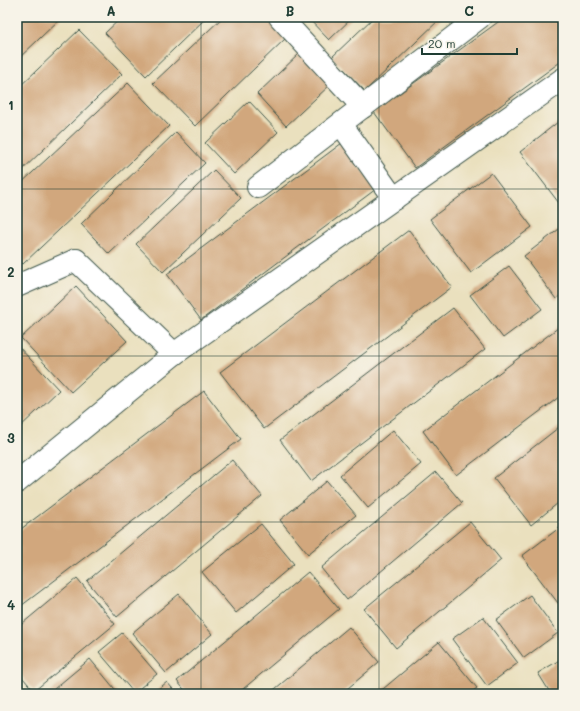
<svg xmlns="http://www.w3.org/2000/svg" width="580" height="711" viewBox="0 0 580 711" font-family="Mali,sans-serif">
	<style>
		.building { fill: #d1a77d }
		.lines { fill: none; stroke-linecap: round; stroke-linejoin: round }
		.minor-casing { stroke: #3d5549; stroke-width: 24 }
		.tertiary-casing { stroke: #3d5549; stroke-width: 24 }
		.minor { stroke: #fff; stroke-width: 22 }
		.tertiary { stroke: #fff; stroke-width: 22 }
		.grid { fill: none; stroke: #1f3d34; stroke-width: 1; stroke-opacity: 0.55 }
		.neatline { fill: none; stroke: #1f3d34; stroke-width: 1.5 }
		.grid-label { font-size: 13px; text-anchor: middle; font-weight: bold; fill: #1f3d34 }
	</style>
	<rect width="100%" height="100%" fill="#f7f3e8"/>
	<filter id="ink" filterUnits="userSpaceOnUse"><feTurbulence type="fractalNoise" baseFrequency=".025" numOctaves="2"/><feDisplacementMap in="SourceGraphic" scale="8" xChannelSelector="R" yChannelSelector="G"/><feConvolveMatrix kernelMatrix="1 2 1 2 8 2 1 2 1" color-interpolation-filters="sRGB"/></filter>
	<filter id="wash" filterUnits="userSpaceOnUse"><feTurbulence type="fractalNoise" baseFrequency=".012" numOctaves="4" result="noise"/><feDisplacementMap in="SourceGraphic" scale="16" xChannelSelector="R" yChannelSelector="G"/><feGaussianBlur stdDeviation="0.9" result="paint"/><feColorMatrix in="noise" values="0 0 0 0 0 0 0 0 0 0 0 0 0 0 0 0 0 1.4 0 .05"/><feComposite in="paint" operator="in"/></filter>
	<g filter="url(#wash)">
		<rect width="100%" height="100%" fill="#eae0be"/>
		<g id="blocks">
			<g class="building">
				<polygon points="17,17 62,17 17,60"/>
				<polygon points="122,17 207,17 146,76 105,33"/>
				<polygon points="223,17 268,17 287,37 195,126 153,83"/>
				<polygon points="307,17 353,17 329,40"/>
				<polygon points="374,17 442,17 365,91 332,57"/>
				<polygon points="505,17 563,17 563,60 415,168 374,112"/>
				<polygon points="79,30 122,74 17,175 17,89"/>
				<polygon points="300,53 331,84 286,126 257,94"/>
				<polygon points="128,83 169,126 23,264 17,259 17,187"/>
				<polygon points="249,101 278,132 234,174 205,143"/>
				<polygon points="563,118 563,207 562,207 520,152"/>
				<polygon points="176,132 205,163 109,254 81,224"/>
				<polygon points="342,143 376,189 201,320 167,274"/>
				<polygon points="214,170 241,198 163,272 136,244"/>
				<polygon points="491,173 532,227 471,273 430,219"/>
				<polygon points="563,226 563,293 556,299 524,256"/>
				<polygon points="409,230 452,287 264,429 220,372"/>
				<polygon points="509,266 542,309 503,338 470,295"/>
				<polygon points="76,286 127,341 71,392 21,338"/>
				<polygon points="453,308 485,349 311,481 280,440"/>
				<polygon points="563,324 563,394 456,475 423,431"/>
				<polygon points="17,345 59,390 17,430"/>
				<polygon points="204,391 241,439 17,609 17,532"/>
				<polygon points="563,424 563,499 531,525 494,478"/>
				<polygon points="393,430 421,464 368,508 340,475"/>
				<polygon points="232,460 262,496 117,617 87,581"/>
				<polygon points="436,472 462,503 347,600 321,568"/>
				<polygon points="327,481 356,515 308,554 280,520"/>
				<polygon points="470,522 501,560 396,648 364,609"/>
				<polygon points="261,524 294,564 236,613 202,572"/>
				<polygon points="563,525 563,600 558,603 522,556"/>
				<polygon points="308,572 339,609 237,694 188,694 177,681"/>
				<polygon points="77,578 115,624 34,691 17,671 17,628"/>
				<polygon points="179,594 212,634 166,673 132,633"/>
				<polygon points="530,595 558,633 524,658 496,620"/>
				<polygon points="483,617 518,663 487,686 452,639"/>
				<polygon points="349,627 379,662 341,694 269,694"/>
				<polygon points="122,633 157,674 134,693 99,652"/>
				<polygon points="439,642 477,688 469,694 377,694"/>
				<polygon points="563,658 563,694 551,694 538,673"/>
				<polygon points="90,659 119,694 48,694"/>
				<polygon points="167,682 177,694 152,694"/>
			</g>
		</g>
	</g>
	<g filter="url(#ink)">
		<use href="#blocks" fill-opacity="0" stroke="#3d5549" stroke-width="1"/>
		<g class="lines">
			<defs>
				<g id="minor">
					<polyline points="280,17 363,107"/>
					<polyline points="341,124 394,199"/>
					<polyline points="258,187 480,17"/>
					<polyline points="76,260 174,354 563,79"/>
					<polyline points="17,482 174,354"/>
				</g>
				<polyline id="tertiary" points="17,286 76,260"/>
			</defs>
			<use href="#minor" class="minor-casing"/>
			<use href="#tertiary" class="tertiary-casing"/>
			<use href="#minor" class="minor"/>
			<use href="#tertiary" class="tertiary"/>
		</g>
	</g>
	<path class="grid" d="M201 17V694M379 17V694M17 189H563M17 356H563M17 522H563"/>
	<rect width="580" height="711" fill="none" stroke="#f7f3e8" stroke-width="44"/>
	<path d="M422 48v6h95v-6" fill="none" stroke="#1f3d34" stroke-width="2"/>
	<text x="428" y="48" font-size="12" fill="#1f3d34" stroke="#f7f3e8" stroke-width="3" paint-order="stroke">20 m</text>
	<rect x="22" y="22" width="536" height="667" class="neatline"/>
	<g class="grid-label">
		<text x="111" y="16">A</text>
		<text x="290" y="16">B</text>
		<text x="469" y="16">C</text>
		<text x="11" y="110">1</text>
		<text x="11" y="277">2</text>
		<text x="11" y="443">3</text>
		<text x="11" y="610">4</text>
	</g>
</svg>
